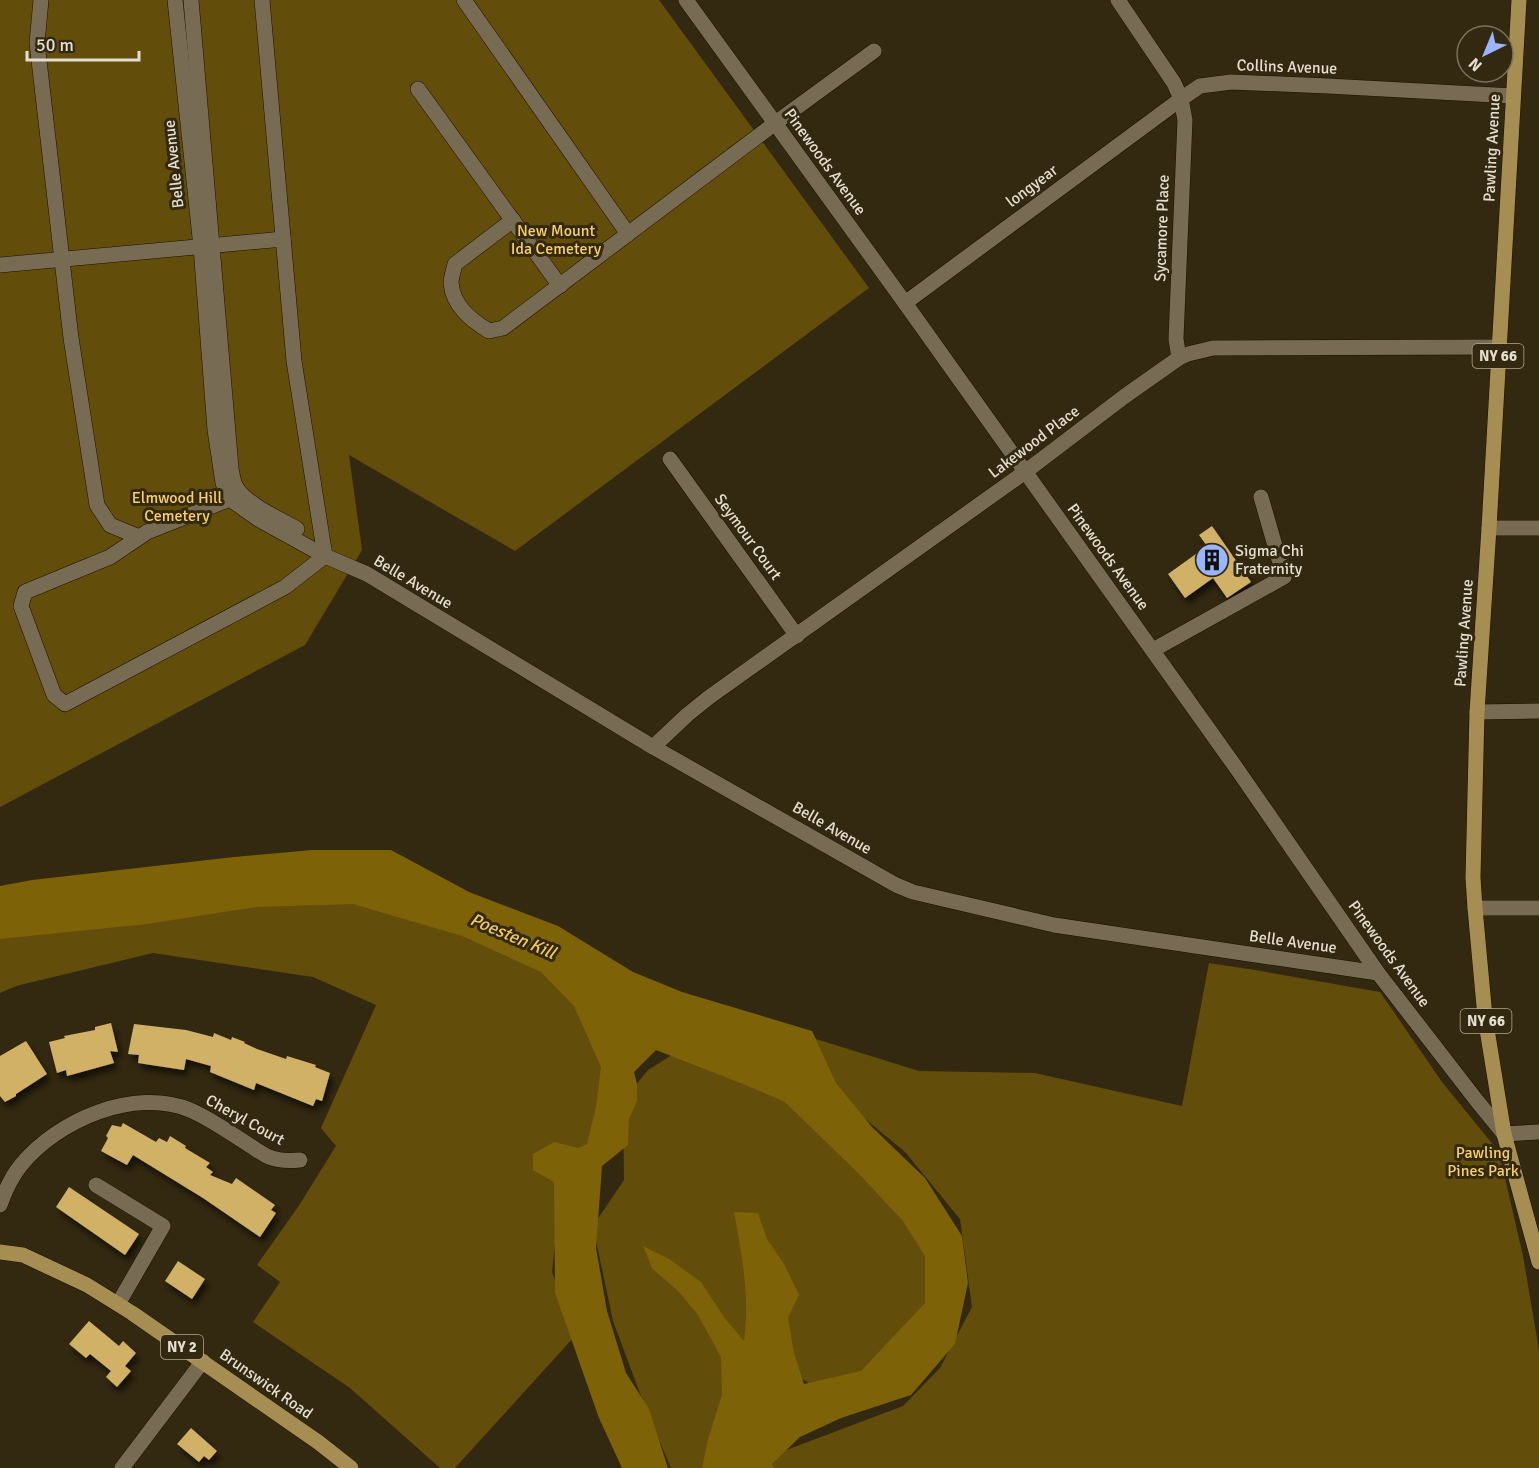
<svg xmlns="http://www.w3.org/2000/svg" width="1539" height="1468" viewBox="0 0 1539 1468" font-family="Signika,sans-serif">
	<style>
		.green { fill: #634d0b }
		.water { fill: #7e6207 }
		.building { fill: #d0b165; filter: url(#shadow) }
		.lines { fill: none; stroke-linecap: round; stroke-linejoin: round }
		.minor-casing { stroke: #1a1100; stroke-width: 16 }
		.major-casing { stroke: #1a1100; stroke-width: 16 }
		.minor { stroke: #776c53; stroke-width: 15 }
		.major { stroke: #a68e52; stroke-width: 15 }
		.labels { text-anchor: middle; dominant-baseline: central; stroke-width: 6; stroke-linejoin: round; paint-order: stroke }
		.shield { fill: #332911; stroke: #afa897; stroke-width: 1.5 }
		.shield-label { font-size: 15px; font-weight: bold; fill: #e4ded0 }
		.street-label { font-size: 16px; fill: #e4ded0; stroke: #332911 }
		.park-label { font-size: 16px; fill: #f9cf66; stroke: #332911 }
		.poi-label { font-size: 16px; fill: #e4ded0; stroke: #332911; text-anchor: start }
		.water-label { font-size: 18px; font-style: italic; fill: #f1c75e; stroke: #332911 }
	</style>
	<defs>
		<filter id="shadow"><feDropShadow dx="3.5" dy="6" stdDeviation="3" flood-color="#0009"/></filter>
	</defs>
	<rect width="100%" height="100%" fill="#332911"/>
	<g class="green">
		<polygon points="0,0 659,0 869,288 515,551 349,455 362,550 305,645 0,807"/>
		<polygon points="214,899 362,903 456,928 542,968 579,1003 606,1065 589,1145 561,1185 552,1272 574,1337 455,1468 440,1468 350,1388 253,1322 280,1282 257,1265 298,1207 336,1146 321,1128 376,1005 313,977 153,953 16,986 0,993 0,931"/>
		<polygon points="1209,963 1255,970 1380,992 1442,1082 1499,1152 1523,1256 1539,1350 1539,1468 764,1468 760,1460 903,1406 940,1368 972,1307 960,1219 905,1152 821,1082 726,1011 919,1071 1035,1073 1182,1106"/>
		<polygon points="701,1037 771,1073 904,1212 928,1258 926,1308 866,1374 813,1386 746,1341 706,1468 671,1468 647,1412 613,1321 593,1226 624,1180 623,1101 648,1070"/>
	</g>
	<path class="water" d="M312 850H391L469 892 558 926 633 972 682 992 812 1031 836 1083 872 1127 925 1178 962 1236 968 1283 955 1344 911 1395 841 1418 800 1437 772 1464 774 1468H702L708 1439 722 1395 721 1357 698 1315 679 1292 652 1268 643 1246 669 1259 701 1282 724 1317 744 1341C750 1298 742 1255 734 1212L758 1213 767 1239 784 1264 799 1295 788 1318 794 1353 804 1384 861 1371 925 1303V1256L903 1221 858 1173 785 1102 748 1086 656 1050 634 1072 637 1084V1101L629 1119 628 1145 602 1166 596 1248 607 1311 626 1373 649 1409 668 1468H622L599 1418 555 1293 554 1182 533 1170V1154L554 1142 578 1148 587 1144 596 1107 601 1067 574 1006 541 972 462 936 353 904 256 907 147 924 0 939V886L32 880 234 857Z"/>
	<g class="building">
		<polygon points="1212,526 1251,582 1227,598 1213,578 1185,598 1168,574 1207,546 1199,535"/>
		<polygon points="111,1023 118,1052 110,1051 114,1063 67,1076 66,1070 57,1073 49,1042 65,1038 64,1036 95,1030 95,1027"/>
		<polygon points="134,1024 186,1030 213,1037 214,1033 231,1040 232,1037 245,1042 244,1043 257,1049 286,1059 287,1056 316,1065 315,1067 330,1073 322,1101 316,1099 313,1106 256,1083 254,1090 210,1072 211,1066 186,1059 184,1070 138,1063 139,1055 128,1054"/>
		<polygon points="26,1041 47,1074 16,1094 16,1096 5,1102 0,1096 0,1056"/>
		<polygon points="123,1123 156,1142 159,1138 167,1142 170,1136 186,1146 185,1148 210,1163 206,1167 213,1172 210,1175 232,1184 236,1178 275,1205 271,1210 276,1213 260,1237 203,1198 133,1155 127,1165 101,1151 108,1138 106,1136 112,1125 121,1127"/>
		<polygon points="69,1187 139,1234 125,1255 56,1207"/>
		<polygon points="178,1261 205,1279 192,1299 165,1281"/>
		<polygon points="89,1321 119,1346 123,1341 136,1353 125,1366 131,1371 117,1387 106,1377 111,1371 90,1354 86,1358 69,1344"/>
		<polygon points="191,1428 217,1451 209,1460 204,1456 199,1462 177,1444"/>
	</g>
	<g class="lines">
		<defs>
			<g id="minor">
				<polyline points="41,0 37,43 71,338 97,505 110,525 139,537"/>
				<polyline points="175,0 201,247 215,430 223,483 230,499 258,519 325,556 367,574 653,747 896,885 913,892 1054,925 1378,973"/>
				<path d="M191 0 231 468C232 474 233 482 236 487 247 505 280 519 297 529"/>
				<polyline points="464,0 628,234"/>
				<polyline points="686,0 905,303 1237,769 1378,973 1477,1101 1504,1134 1539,1132"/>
				<polyline points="1118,0 1174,83 1181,99 1185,120 1176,339 1179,358"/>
				<polyline points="418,89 560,286"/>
				<path d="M513 220 455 264C454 270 451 277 451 283 453 306 471 320 489 331L503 328 774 124 874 51"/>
				<polyline points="0,265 283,239"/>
				<polyline points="905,303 1181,99 1200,86 1231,82 1328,86 1513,96"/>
				<polyline points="670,459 797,636"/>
				<polyline points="236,487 230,499 147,532 110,557 25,592 21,606 54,695 65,704 285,587 325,556 294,361 262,0"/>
				<polyline points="1489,528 1539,528"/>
				<polyline points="1153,650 1284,577 1261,497"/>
				<polyline points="1477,712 1539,711"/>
				<polyline points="653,747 687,715 708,698 1025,472 1125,396 1179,358 1188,354 1213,348 1498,347"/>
				<polyline points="1475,908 1539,908"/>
				<polyline points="96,1185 163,1226 118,1304"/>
				<path d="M0 1205C5 1191 12 1176 21 1165 58 1120 134 1087 190 1110 211 1119 230 1133 249 1145 256 1149 262 1154 269 1157 279 1161 290 1161 300 1160"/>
				<polyline points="122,1468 203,1361"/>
			</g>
			<g id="major">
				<polyline points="1519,0 1489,528 1477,712 1473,878 1475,908 1485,1017 1504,1134 1539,1262"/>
				<polyline points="0,1252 23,1255 87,1285 132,1313 318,1442 351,1468"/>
			</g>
		</defs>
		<use href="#minor" class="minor-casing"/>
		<use href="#major" class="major-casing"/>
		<use href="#minor" class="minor"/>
		<use href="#major" class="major"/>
	</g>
	<defs>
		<symbol id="building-disc" viewBox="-11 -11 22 22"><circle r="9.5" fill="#9ab5fd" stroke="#332911"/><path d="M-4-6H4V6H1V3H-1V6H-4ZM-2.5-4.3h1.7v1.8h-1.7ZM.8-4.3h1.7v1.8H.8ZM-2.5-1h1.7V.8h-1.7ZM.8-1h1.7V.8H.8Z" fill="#111"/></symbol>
	</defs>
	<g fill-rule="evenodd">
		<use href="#building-disc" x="1193" y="541" width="38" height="38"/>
	</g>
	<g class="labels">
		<g class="shield">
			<rect x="1472.5" y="344" width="51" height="24" rx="4.5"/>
			<rect x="1460.5" y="1009" width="51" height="24" rx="4.5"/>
			<rect x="161" y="1335" width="42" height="24" rx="4.5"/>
		</g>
		<g class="shield-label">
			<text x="1498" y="356">NY 66</text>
			<text x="1486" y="1021">NY 66</text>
			<text x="182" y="1347">NY 2</text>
		</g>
		<g class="street-label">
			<text transform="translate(1287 67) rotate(2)">Collins Avenue</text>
			<text transform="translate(1492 148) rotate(-87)">Pawling Avenue</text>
			<text transform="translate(825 162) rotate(54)">Pinewoods Avenue</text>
			<text transform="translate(174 164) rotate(-96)">Belle Avenue</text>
			<text transform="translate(1032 186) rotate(-37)">longyear</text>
			<text transform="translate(1162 228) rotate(-88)">Sycamore Place</text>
			<text transform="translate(1034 442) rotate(-37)">Lakewood Place</text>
			<text transform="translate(748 537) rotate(54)">Seymour Court</text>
			<text transform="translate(1108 557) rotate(54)">Pinewoods Avenue</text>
			<text transform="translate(413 582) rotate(31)">Belle Avenue</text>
			<text transform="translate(1464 633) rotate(-86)">Pawling Avenue</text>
			<text transform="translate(832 828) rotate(30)">Belle Avenue</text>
			<text transform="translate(1293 942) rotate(8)">Belle Avenue</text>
			<text transform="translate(1389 954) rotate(54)">Pinewoods Avenue</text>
			<text transform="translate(245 1120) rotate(29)">Cheryl Court</text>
			<text transform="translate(266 1384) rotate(35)">Brunswick Road</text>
		</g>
		<g class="park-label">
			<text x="556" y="231">New Mount<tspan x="556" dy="18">Ida Cemetery</tspan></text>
			<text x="177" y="498">Elmwood Hill<tspan x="177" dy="18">Cemetery</tspan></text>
			<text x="1483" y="1153">Pawling<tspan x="1483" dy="18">Pines Park</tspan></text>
		</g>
		<g class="poi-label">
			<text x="1235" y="551">Sigma Chi<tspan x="1235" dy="18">Fraternity</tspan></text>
		</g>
		<g class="water-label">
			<text transform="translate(513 936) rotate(23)">Poesten Kill</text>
		</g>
	</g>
	<g transform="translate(1485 54) rotate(223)"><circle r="28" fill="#332911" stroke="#7a715d" stroke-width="1.5"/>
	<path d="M0-4.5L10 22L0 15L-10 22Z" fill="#9ab5fd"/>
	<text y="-9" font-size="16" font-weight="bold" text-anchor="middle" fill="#e4ded0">N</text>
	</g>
	<path d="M27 51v9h112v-9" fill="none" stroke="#e4ded0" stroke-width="3"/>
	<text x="36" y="51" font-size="18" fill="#e4ded0" stroke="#332911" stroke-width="4.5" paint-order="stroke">50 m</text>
</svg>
